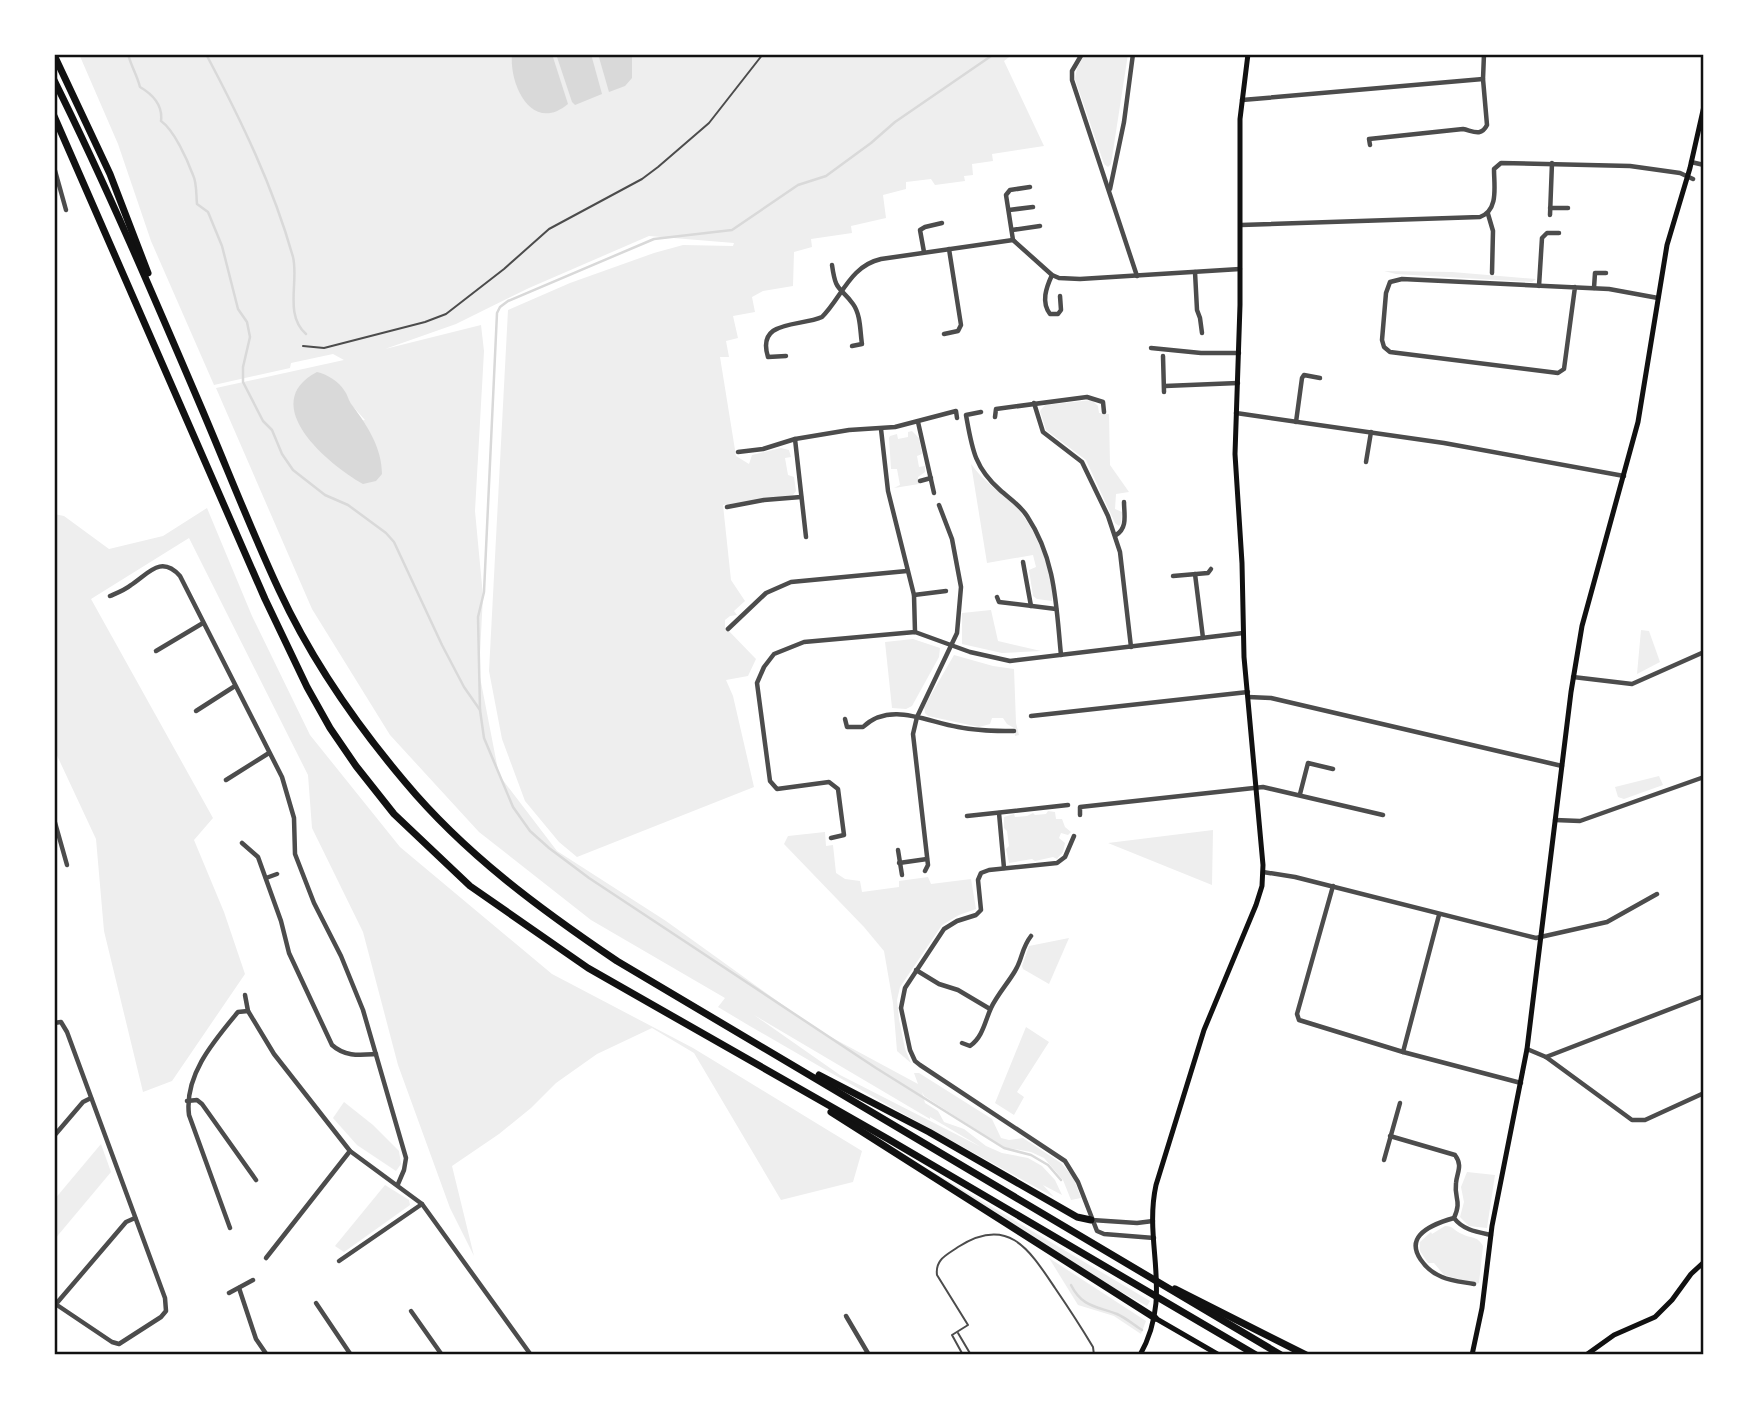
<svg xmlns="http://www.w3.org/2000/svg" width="1758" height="1409" viewBox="0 0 1758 1409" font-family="'Open Sans',sans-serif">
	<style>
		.green { fill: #eee; fill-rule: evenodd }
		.water { fill: #d9d9d9 }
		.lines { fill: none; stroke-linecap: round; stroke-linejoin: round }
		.stream { stroke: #d9d9d9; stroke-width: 2.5 }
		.service { stroke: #4c4c4c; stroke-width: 2 }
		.minor { stroke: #4c4c4c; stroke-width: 4.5 }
		.secondary { stroke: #111; stroke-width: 5 }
		.trunk { stroke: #111; stroke-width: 7 }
		.neatline { fill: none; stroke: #111; stroke-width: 2.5 }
	</style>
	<rect width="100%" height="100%" fill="#fff"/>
	<g class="green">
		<path d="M79 54H1013L1004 61 1044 146 992 154 993 161 972 164 973 175 964 176 965 181 935 185 931 179 906 182V189L883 195 886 218 851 226 852 233 811 239 812 247 794 252 793 286 763 291 752 297 755 312 733 316 738 338 726 341 729 357H720L736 456 749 464 752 455 781 448 789 450 791 457 785 458 788 475 794 477 796 491 793 495 723 505 731 580 745 601 734 611 737 615 730 616 725 620V627L756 659 748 676 726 680 733 696 754 787 577 857 559 842 525 801 502 739 489 671 508 310 570 283 654 253 683 245 733 246 734 243 649 236 529 288 456 324 385 349 481 325 484 351 475 511 483 596 479 672 499 775 557 851 666 921 816 1029 918 1084 914 1073H919L992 1119 1001 1138 1009 1140 1023 1138 1061 1163 1073 1177 1081 1198 1071 1200 1063 1180 1044 1158 1031 1152 1003 1147 924 1096 922 1092 925 1103 938 1111 944 1122 964 1129 986 1146 1002 1153 1028 1158 1042 1166 1055 1180 1062 1195 1043 1185 1054 1197C941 1135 828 1073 718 1007L725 998 591 920 479 832 390 735 312 609 216 388 344 360 333 354 291 363 290 368 214 385 151 241 118 144ZM344 390 349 402 365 420 303 430ZM754 1015 930 1119V1117L981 1147 840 1075Z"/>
		<polygon points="1085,54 1128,54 1111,164 1108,167 1104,164 1075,79 1077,68"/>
		<polygon points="1384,271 1452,272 1536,279 1532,282 1396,274"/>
		<polygon points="1092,400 1098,406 1099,413 1109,414 1110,465 1129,492 1116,494 1115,509 1122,512 1121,523 1119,526 1115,523 1086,460 1046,430 1040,411 1045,405"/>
		<polygon points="912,431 919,438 922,454 917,456 919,467 925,466 925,472 918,477 919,484 894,488 900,485 897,469 891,469 889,438 890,436 897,434 898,439 908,437 908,432"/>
		<path d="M971 464C983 481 999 491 1015 506 1033 523 1056 576 1052 601L1037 599 1033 596 1029 570 1036 567 1033 555 987 563Z"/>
		<polygon points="207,508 252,616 310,735 400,847 552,974 693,1048 862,1151 853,1182 781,1200 694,1053 652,1028 597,1054 556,1083 531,1108 499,1134 452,1166 474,1256 450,1208 398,1065 363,932 312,828 308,775 189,538 91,599 213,818 194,840 224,912 245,974 172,1081 143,1092 104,931 96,839 54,749 54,514 64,516 109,549 163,536"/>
		<polygon points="991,610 998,641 1041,651 1002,653 962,644 962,613"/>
		<polygon points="1641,630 1649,631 1660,662 1637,674"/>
		<polygon points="913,639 940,648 939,657 912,706 906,709 892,708 885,642"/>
		<polygon points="954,655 993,666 1014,669 1016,723 1019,735 1015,736 1014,728 1007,724 1003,718 992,718 990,724 979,727 928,716 925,713 924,707"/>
		<polygon points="1659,776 1663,785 1624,799 1618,797 1615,787"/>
		<polygon points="1048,811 1055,812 1056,819 1062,819 1065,827 1071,832 1068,835 1061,833 1059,838 1065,843 1063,852 1057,859 1053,857 1035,861 1032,859 1009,863 1006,849 1009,846 1007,831 1004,828 1004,817 1014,814 1015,817 1027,816 1033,813 1035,815 1046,814"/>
		<polygon points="1213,830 1212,885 1108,843"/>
		<polygon points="825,832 826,846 833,845 836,873 845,879 860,881 862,892 899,887 899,881 928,877 931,884 971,879 976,909 959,915 942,925 900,987 897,1000 899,1019 905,1049 911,1063 897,1051 893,1003 884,951 864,927 784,844 788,836"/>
		<polygon points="1069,938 1049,984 1023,969 1022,966 1029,946"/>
		<polygon points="1026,1027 1049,1042 1017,1092 1024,1097 1014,1115 995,1103"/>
		<polygon points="344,1102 373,1125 399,1151 401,1164 396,1171 357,1145 333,1118"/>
		<polygon points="101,1144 111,1172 54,1240 54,1200"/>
		<polygon points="916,1162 1150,1301 1147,1306 1094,1277"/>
		<polygon points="1467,1172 1495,1175 1487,1228 1469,1226 1460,1217 1464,1202 1461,1187"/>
		<polygon points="385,1185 409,1200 410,1205 344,1252 335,1246"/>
		<path d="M1445 1226C1454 1226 1454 1231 1462 1234 1471 1239 1477 1235 1483 1246L1479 1283 1476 1284 1444 1275 1434 1263H1428L1420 1251V1242L1431 1232 1432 1234Z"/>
		<polygon points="1049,1258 1146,1321 1141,1334 1114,1316 1078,1305"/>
	</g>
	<g class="water">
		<path d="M512 54H552L568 104C532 134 509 85 512 54Z"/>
		<polygon points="556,54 591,54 602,94 575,105 572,102"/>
		<polygon points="598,54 632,54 632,78 625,86 609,92"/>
		<path d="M317 372C327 374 339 382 344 390 348 395 348 400 352 405 367 425 382 448 382 474L376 481 363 484C329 465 256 404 317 372Z"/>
	</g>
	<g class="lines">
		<g class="stream">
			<path d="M128 54C131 66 137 75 140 87 152 94 163 105 161 121 174 130 187 159 193 175 197 183 196 195 197 204L208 212 222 246 238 309 247 322 250 337 243 367V382L263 421 272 430 282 454 293 470 325 495 348 505 386 533 394 542 442 645 464 687 480 710 484 738 513 807 530 831 549 848 589 878 876 1068 1004 1148 1031 1155 1048 1165 1061 1180"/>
			<path d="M206 54C241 120 273 186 293 257 299 281 284 315 306 334"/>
			<polyline points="480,710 478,617 484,592 497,313 500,307 508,301 654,239 732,230 798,185 826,176 871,143 895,122 994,54"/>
			<path d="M1071 1285C1082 1307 1096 1306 1117 1314 1126 1318 1134 1325 1142 1330"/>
		</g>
		<g class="service">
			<polyline points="303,346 324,348 425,322 446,314 504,269 549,229 642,179 658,167 709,123 763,54"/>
			<polyline points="958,1333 971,1355"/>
			<path d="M963 1355 952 1335 968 1325 937 1275C935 1259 947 1255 958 1247 1008 1215 1029 1249 1055 1288 1068 1307 1081 1327 1093 1347L1094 1355"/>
		</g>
		<g class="minor">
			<polyline points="1082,54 1072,71 1072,80 1137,276"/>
			<polyline points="1483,79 1484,54"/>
			<path d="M1242 100 1483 79 1487 125C1481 137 1473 131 1463 129L1369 139 1370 145"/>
			<polyline points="1691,162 1704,165"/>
			<polyline points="54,167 66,210"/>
			<polyline points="1110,189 1124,122 1133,54"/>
			<polyline points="1550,208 1568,208"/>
			<polyline points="1009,210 1033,207"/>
			<polyline points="1488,214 1493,231 1492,273"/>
			<polyline points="1550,215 1552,163"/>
			<path d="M1241 225 1480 217C1499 210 1494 186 1494 169L1501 163 1630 166 1680 173 1693 179"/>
			<polyline points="1012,230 1040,226"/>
			<polyline points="1013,240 1006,195 1010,190 1030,187"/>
			<polyline points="924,252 920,230 925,227 942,223"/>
			<path d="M832 265C836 293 839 285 853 304 861 315 860 332 862 344L852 346"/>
			<polyline points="1195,272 1197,310 1200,318 1202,333"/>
			<path d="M1052 275C1046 288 1041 302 1050 314H1058L1061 310 1060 296"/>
			<polyline points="1539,286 1542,238 1547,233 1559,233"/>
			<polyline points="1575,287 1564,369 1558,373 1390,352 1384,347 1382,340 1386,293 1390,282 1402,279 1609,289 1658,298"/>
			<polyline points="1594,288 1595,273 1606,273"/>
			<polyline points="944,334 958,331 961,325 949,249"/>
			<polyline points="1151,348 1201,353 1239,353"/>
			<path d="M786 356 768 357C756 319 800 327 822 317 842 297 850 266 881 259L1013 240 1052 275 1059 278 1080 279 1240 269"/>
			<polyline points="1163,356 1164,392"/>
			<polyline points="1165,386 1238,383"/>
			<polyline points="1034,403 1043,432 1082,462 1108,516 1120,552 1131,647"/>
			<path d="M981 412 966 415C972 448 974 467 1000 490 1010 499 1020 505 1027 516 1056 560 1056 605 1061 655"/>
			<polyline points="1236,413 1444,443 1624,476"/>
			<polyline points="995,417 996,409 1087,397 1103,402 1104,412"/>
			<polyline points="918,422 934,493"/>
			<polyline points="1296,422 1302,378 1304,375 1320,378"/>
			<polyline points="881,429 888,491 914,595 915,632"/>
			<polyline points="795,439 806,537"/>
			<polyline points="738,452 763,449 795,439 849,430 895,427 956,411 957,418"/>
			<polyline points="1366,462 1371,432"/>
			<polyline points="920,481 931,478"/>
			<polyline points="727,507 764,500 801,497"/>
			<path d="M1116 535C1128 528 1124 514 1124 502"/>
			<polyline points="1023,562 1031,606"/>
			<polyline points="1195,574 1203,638"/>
			<polyline points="1173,576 1208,573 1211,569"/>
			<polyline points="914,595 946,591"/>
			<path d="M110 596C117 593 125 590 131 585 149 573 161 555 180 576L282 777 294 818 295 854 314 903 341 956 363 1010 406 1158 404 1170 398 1184"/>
			<polyline points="997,597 999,602 1056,609"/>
			<polyline points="728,629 766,593 791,582 907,571"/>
			<polyline points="156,651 203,623"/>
			<polyline points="1573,677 1632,684 1704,652"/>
			<polyline points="1248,697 1271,698 1562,766"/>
			<polyline points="196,711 235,686"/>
			<polyline points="1031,716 1248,692"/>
			<path d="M845 719 847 727H863C890 701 927 722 958 727 977 731 995 731 1014 731"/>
			<polyline points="226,780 269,753"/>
			<polyline points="1300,794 1308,763 1333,769"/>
			<polyline points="999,813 1004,868"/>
			<polyline points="1080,815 1080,807 1263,787 1383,815"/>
			<polyline points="967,816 1068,805"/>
			<polyline points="54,819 67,865"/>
			<polyline points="1555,820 1580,821 1704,777"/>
			<polyline points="1074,836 1065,857 1057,863 989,870 981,873 978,880 981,910 976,915 957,921 944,929 905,988 901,1008 910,1050 915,1061 920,1065 1065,1161 1078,1182 1097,1231 1104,1234 1154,1238"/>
			<polyline points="831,838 844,835 838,789 829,782 777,789 770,781 757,683 764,667 774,654 804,642 915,632 970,652 1010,661 1243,633"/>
			<path d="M242 843 258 857 281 921 289 953 332 1045C345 1057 360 1055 376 1054"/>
			<polyline points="898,850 902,875"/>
			<polyline points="899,863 927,859"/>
			<polyline points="925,871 928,865 913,734 917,717 957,633 961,587 952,539 939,505"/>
			<polyline points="1263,872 1295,877 1536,938 1607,922 1657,894"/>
			<polyline points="266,878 277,874"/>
			<polyline points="1333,886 1297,1014 1299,1020 1403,1052 1521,1083"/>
			<polyline points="916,970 939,984 958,990 990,1009"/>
			<polyline points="245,995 248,1011"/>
			<polyline points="54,1023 61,1022 67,1032 165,1298 166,1311 161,1317 119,1344 112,1342 54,1303"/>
			<path d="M962 1043 970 1046C983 1037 985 1021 991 1008 997 995 1008 983 1015 971 1023 958 1021 949 1031 936"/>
			<polyline points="1527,1049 1546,1057 1632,1120 1645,1120 1704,1093"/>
			<polyline points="1403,1052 1439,915"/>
			<polyline points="1546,1057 1704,996"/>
			<polyline points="187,1101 197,1100 202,1104 256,1180"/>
			<polyline points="54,1136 83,1102 91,1098"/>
			<path d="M1390 1136 1455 1155C1463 1166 1457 1172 1456 1183 1454 1199 1462 1200 1454 1218 1463 1230 1477 1232 1491 1235"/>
			<polyline points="1384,1160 1400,1103"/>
			<path d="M1454 1218C1443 1221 1428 1226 1420 1235 1407 1250 1427 1271 1442 1277 1451 1281 1463 1282 1474 1284"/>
			<polyline points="1092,1220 1137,1223 1153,1221"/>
			<path d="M230 1228 189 1115C184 1075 214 1041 238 1012L248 1011 274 1054 350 1151 422 1204 531 1355"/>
			<polyline points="266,1258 350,1151"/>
			<polyline points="339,1261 422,1204"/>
			<polyline points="239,1288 256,1339 267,1355"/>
			<polyline points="229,1293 253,1280"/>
			<polyline points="316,1303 351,1355"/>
			<polyline points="56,1304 126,1222 135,1218"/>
			<polyline points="411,1311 442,1355"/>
			<polyline points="846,1316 869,1355"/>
		</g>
		<g class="secondary">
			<polyline points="1155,1318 1219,1355"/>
			<path d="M1140 1355C1174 1294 1143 1245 1156 1185L1204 1030 1256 905 1262 886 1263 865 1244 657 1242 563 1235 454 1240 305V119L1248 54"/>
			<polyline points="1472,1355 1482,1308 1492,1226 1527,1049 1571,692 1582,626 1638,422 1667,245 1690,168 1704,106"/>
			<polyline points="1586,1355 1614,1335 1655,1317 1672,1300 1691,1274 1704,1262"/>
		</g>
		<g class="trunk">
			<polyline points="54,55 110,174 148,273"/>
			<path d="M54 80C107 187 154 297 201 407 227 468 251 530 279 590 311 659 356 724 405 782 465 854 540 909 617 961L1281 1355"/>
			<polyline points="54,116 265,599 307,687 330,728 356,766 394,814 470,886 588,968 888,1139 1256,1355"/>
			<polyline points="819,1075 929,1132 1077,1217 1091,1220"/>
			<polyline points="831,1112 1155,1318"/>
			<polyline points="1175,1289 1306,1355"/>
		</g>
	</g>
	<rect width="1758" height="1409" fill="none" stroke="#ffffff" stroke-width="112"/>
	<rect x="56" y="56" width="1646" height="1297" class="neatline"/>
</svg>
